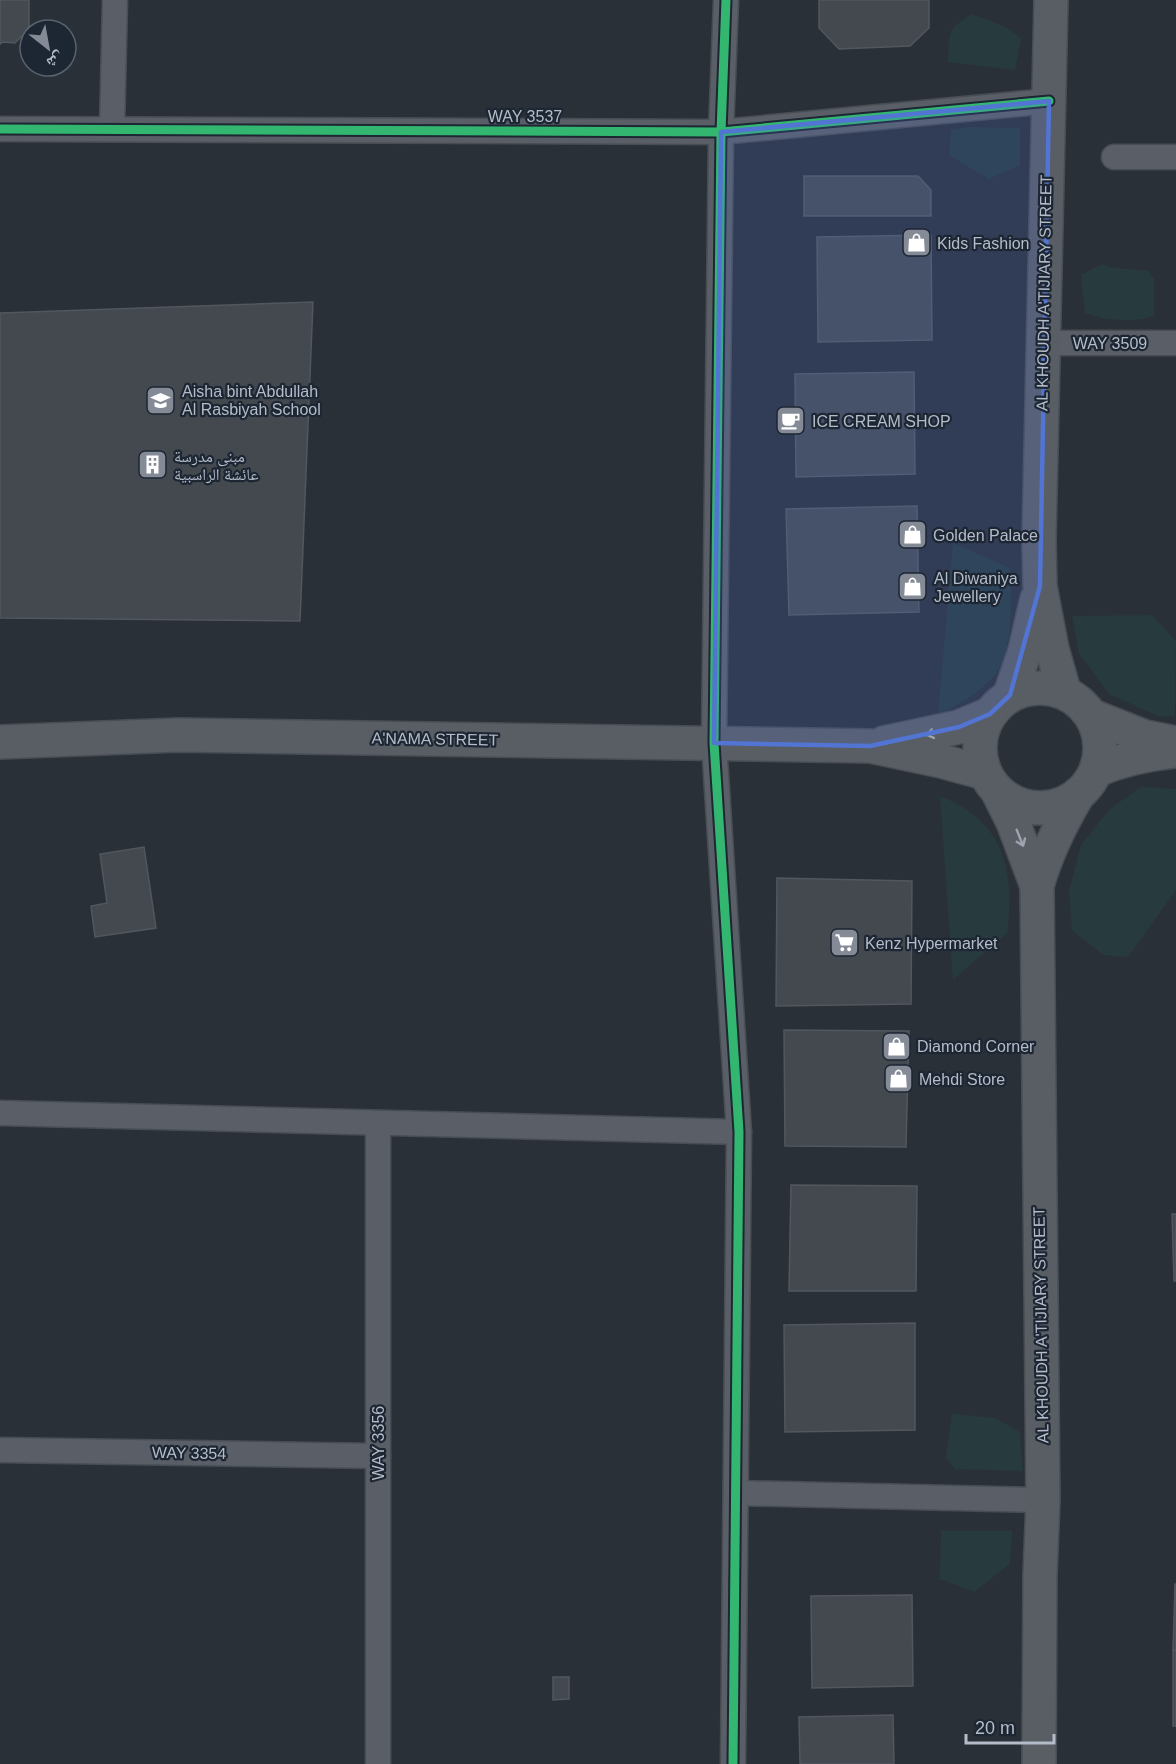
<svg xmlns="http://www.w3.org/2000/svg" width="1176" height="1764" viewBox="0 0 1176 1764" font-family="Helvetica,'Noto Naskh Arabic',sans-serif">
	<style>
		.green { fill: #273a3e }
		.building { fill: #444950; stroke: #52575f; stroke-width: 1.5 }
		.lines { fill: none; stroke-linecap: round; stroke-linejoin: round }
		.street-casing { stroke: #484c53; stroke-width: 27 }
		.secondary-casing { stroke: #484c53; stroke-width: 36 }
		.street { stroke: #5a5e66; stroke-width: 24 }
		.secondary { stroke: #595d64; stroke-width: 33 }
		.cycleway-casing { stroke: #1d2633; stroke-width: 13 }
		.cycleway { stroke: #33b770; stroke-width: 9 }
		.oneway { stroke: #9da4b0 }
		.marked { fill: #5274d3; fill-opacity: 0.2; stroke: #5274d3; stroke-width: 4.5; stroke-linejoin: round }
		.labels { text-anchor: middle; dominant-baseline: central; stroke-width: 4.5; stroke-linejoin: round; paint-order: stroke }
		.street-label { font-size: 16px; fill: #b4bcc9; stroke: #1d2633 }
		.poi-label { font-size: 16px; fill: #b4bcc9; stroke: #1d2633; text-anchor: start }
	</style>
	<rect width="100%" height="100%" fill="#2a3038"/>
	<g class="green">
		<path d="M972 14 1006 27 1021 38 1015 70 948 62C950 33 945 30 972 14Z"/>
		<polygon points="967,127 1020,128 1020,165 989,179 949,155 951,130"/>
		<path d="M1102 264 1108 267 1148 271 1154 279V316C1130 323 1108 321 1085 313L1081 275Z"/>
		<path d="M953 543 1010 568C1011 595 1014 650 997 672 982 692 960 704 938 715Z"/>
		<polygon points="1152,615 1176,641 1175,716 1158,716 1109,694 1079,653 1072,616"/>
		<polygon points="1141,787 1176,789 1176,890 1128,957 1103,955 1072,930 1069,891 1081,845 1111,808"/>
		<path d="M940 796C1004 821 1015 870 1007 933L953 980Z"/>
		<polygon points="952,1414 995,1418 1020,1432 1023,1471 955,1469 946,1458"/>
		<polygon points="941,1531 1012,1531 1010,1564 974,1592 940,1579"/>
	</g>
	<g class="building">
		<polygon points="0,0 29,0 29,29 15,43 3,42 0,44"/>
		<polygon points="819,0 929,0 929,28 910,46 839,49 819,28"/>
		<polygon points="804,176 918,176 931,190 931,216 804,216"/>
		<polygon points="931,235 932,340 818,342 817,237"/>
		<polygon points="313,302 300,621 0,618 0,313"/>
		<polygon points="914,372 915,474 796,477 795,374"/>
		<polygon points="917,506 919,612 789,615 786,509"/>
		<polygon points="144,847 156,928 95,937 91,906 107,903 100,854"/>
		<polygon points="777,878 912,881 911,1004 776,1006"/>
		<polygon points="784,1030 909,1031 906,1147 785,1146"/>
		<polygon points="791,1185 917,1186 916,1291 789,1291"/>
		<polygon points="1172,1214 1176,1214 1176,1281 1174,1281"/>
		<polygon points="915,1323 915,1430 785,1432 784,1325"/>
		<polygon points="1175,1584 1176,1584 1176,1651 1173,1650"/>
		<polygon points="912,1595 913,1686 812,1688 811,1596"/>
		<polygon points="1173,1650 1176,1651 1176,1726 1173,1726"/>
		<polygon points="553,1677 569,1677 569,1699 553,1700"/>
		<polygon points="893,1715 894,1764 800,1764 799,1717"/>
	</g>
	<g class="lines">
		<defs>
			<g id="street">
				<polyline points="726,0 721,132 714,743 739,1132 733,1764"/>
				<polyline points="0,129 721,132 1049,101"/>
				<polyline points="112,129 115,0"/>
				<polyline points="1114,157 1176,157"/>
				<polyline points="1043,343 1176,343"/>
				<polyline points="0,1113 739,1132"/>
				<polyline points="378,1123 378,1764"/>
				<polyline points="0,1450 378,1456"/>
				<polyline points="736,1493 1043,1500"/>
			</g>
			<g id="secondary">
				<polyline points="1051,0 1039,540 1040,586 1052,649 1064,691"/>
				<circle cx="1040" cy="748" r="60"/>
				<polyline points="1010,695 1025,651 1037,599"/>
				<polyline points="1092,716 1145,737 1176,743"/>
				<polyline points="0,742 179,735 870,746 941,761 985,773"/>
				<polyline points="884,743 959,727 990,714"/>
				<path d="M1097 770C1123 759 1147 754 1176 751"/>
				<polyline points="998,792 1013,822 1037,886"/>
				<path d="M1039 1764 1040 1575 1043 1500 1037 886C1046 854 1059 827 1076 798"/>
			</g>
		</defs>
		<use href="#street" class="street-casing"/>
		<use href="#secondary" class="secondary-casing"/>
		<use href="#street" class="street"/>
		<use href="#secondary" class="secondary"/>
		<defs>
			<g id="cycleway">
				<polyline points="726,0 721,132 714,743 739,1132 733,1764"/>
				<polyline points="0,129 721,132 1049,101"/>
			</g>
		</defs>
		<use href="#cycleway" class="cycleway-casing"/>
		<use href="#cycleway" class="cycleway"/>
	</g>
	<defs><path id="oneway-shaft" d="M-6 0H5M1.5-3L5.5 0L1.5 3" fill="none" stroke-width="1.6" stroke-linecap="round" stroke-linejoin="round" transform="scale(1.5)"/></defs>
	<g class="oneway">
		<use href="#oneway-shaft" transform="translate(935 733) rotate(166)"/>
		<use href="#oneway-shaft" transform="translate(1020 838) rotate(68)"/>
	</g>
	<path class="marked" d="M1049 101 1040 586 1010 695 990 714 959 727 870 746 714 743 721 132Z"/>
	<defs>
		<symbol id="shop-square" viewBox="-11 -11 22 22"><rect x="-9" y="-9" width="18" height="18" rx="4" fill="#848b96" stroke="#1d2633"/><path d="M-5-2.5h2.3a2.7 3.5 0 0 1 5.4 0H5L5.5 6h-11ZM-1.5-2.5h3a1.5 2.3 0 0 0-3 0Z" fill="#fff"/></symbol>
		<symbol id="school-square" viewBox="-11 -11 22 22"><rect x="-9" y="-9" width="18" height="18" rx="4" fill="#848b96" stroke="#1d2633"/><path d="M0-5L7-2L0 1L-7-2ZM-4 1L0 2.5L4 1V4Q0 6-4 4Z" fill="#fff"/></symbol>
		<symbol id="cafe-square" viewBox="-11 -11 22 22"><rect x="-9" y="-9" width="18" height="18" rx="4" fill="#848b96" stroke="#1d2633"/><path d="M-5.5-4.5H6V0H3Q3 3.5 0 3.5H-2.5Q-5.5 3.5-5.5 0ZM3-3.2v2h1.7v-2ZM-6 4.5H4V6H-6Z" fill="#fff"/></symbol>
		<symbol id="building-square" viewBox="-11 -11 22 22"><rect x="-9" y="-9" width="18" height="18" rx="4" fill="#848b96" stroke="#1d2633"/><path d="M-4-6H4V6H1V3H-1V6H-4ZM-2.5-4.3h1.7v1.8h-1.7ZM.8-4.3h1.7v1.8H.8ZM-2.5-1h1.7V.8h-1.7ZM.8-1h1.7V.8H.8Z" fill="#fff"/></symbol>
		<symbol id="supermarket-square" viewBox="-11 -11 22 22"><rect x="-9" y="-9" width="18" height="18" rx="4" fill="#848b96" stroke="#1d2633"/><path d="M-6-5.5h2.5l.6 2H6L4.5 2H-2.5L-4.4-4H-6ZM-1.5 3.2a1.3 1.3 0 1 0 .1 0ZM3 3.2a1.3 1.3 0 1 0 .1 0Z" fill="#fff"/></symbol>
	</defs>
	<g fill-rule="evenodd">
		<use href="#shop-square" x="900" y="226" width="33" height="33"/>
		<use href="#school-square" x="144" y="384" width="33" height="33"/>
		<use href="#cafe-square" x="774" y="404" width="33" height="33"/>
		<use href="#building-square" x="136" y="448" width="33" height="33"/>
		<use href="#shop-square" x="896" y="518" width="33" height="33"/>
		<use href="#shop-square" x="896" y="570" width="33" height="33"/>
		<use href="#supermarket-square" x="828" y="926" width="33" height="33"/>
		<use href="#shop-square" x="880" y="1030" width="33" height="33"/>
		<use href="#shop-square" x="882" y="1062" width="33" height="33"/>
	</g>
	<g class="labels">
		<g class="street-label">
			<text x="525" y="116">WAY 3537</text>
			<text transform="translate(1044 293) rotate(-89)">AL KHOUDH A'TIJIARY STREET</text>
			<text x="1110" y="343">WAY 3509</text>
			<text transform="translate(435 739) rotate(1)">A'NAMA STREET</text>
			<text transform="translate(1041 1325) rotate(-91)">AL KHOUDH A'TIJIARY STREET</text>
			<text transform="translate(378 1443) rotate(-90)">WAY 3356</text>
			<text transform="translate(189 1453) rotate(1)">WAY 3354</text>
		</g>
		<g class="poi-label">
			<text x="937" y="243">Kids Fashion</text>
			<text x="182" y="391">Aisha bint Abdullah<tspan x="182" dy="18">Al Rasbiyah School</tspan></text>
			<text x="812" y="421">ICE CREAM SHOP</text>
			<text x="174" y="456">مبنى مدرسة<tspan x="174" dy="18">عائشة الراسبية</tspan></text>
			<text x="933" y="535">Golden Palace</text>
			<text x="934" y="578">Al Diwaniya<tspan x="934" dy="18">Jewellery</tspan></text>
			<text x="865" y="943">Kenz Hypermarket</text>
			<text x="917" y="1046">Diamond Corner</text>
			<text x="919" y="1079">Mehdi Store</text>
		</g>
	</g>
	<g transform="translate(48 48) rotate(149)"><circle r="28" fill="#1d2633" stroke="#59626f" stroke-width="1.5"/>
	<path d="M0-4.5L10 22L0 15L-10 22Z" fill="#848b96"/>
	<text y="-9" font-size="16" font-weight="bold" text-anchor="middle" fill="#b4bcc9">ش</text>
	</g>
	<path d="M966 1734v9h88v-9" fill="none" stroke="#b4bcc9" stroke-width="3"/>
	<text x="975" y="1734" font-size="18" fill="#b4bcc9" stroke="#1d2633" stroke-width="4.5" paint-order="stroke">20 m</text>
</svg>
